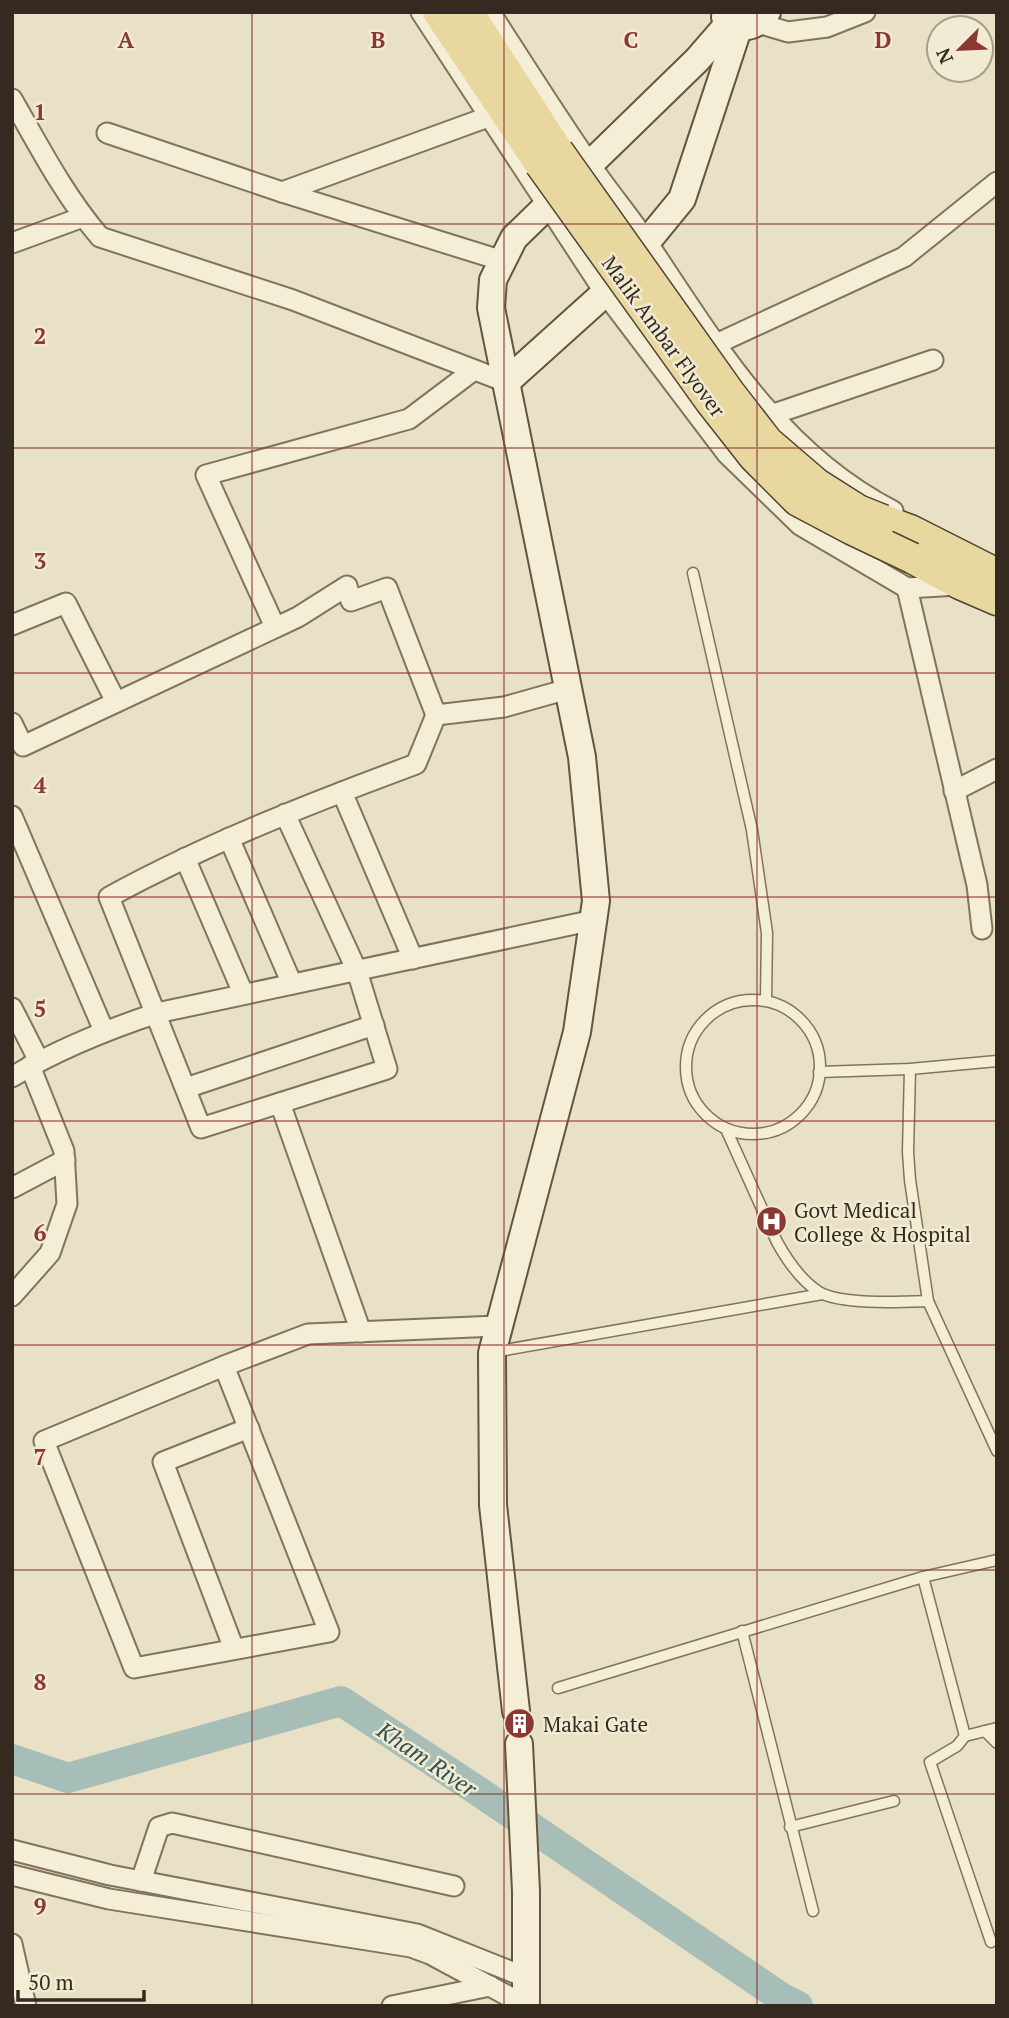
<svg xmlns="http://www.w3.org/2000/svg" width="1009" height="2018" viewBox="0 0 1009 2018" font-family="'PT Serif',serif">
	<style>
		.lines { fill: none; stroke-linecap: round; stroke-linejoin: round }
		.river { stroke: #a6bdb8; stroke-width: 30 }
		.lane-casing { stroke: #82735d; stroke-width: 13 }
		.street-casing { stroke: #82735d; stroke-width: 23 }
		.secondary-casing { stroke: #645440; stroke-width: 30 }
		.primary-casing { stroke: #504130; stroke-width: 33 }
		.lane { stroke: #f5eed7; stroke-width: 10 }
		.street { stroke: #f5eed7; stroke-width: 19 }
		.secondary { stroke: #f5eed7; stroke-width: 26 }
		.primary { stroke: #e9d7a0; stroke-width: 30 }
		.primary-bridge-casing { stroke: #504130; stroke-width: 33; stroke-linecap: butt }
		.primary-bridge { stroke: #e9d7a0; stroke-width: 30 }
		.grid { fill: none; stroke: #8b3833; stroke-width: 2; stroke-opacity: 0.55 }
		.labels { text-anchor: middle; dominant-baseline: central; stroke-width: 5; stroke-linejoin: round; paint-order: stroke }
		.street-label { font-size: 21px; fill: #342a1f; stroke: #f2ebd3 }
		.poi-label { font-size: 21px; fill: #342a1f; stroke: #f2ebd3; text-anchor: start }
		.water-label { font-size: 23px; font-style: italic; fill: #305252; stroke: #f2ebd3 }
		.grid-label { font-size: 23px; text-anchor: middle; font-weight: bold; fill: #8b3833; stroke: #f2ebd3; stroke-width: 5; stroke-linejoin: round; paint-order: stroke }
	</style>
	<rect width="100%" height="100%" fill="#e9e1c5"/>
	<g class="lines">
		<polyline class="river" points="12,1759 68,1778 341,1701 475,1789 782,1998 798,2006"/>
		<defs>
			<g id="lane">
				<polyline points="693,573 752,830 767,933 766,1000"/>
				<circle cx="753" cy="1067" r="67"/>
				<polyline points="910,1069 908,1152 910,1180 928,1301 997,1451"/>
				<polyline points="819,1072 910,1069 997,1061"/>
				<path d="M726 1129 777 1242C787 1260 800 1280 819 1292 841 1305 901 1302 928 1301"/>
				<polyline points="505,1350 822,1294"/>
				<polyline points="923,1577 965,1736"/>
				<polyline points="742,1631 813,1911"/>
				<polyline points="558,1688 923,1577 997,1560"/>
				<polyline points="985,1731 997,1743"/>
				<polyline points="790,1827 894,1801"/>
				<polyline points="991,1942 930,1762 957,1746 965,1736 997,1728"/>
			</g>
			<g id="street">
				<polyline points="421,12 605,293 727,454 800,525 907,588 958,585"/>
				<path d="M490 12C523 63 555 114 589 163 608 191 630 217 649 245 717 347 780 453 893 511"/>
				<polyline points="758,23 788,32 827,27 865,12"/>
				<path d="M12 99C39 146 64 195 100 237L293 300 506 382"/>
				<polyline points="107,133 282,192 488,117"/>
				<polyline points="282,192 503,261"/>
				<polyline points="12,243 83,217"/>
				<polyline points="714,345 904,257 997,182"/>
				<polyline points="771,415 933,360"/>
				<polyline points="907,588 977,885 982,929"/>
				<polyline points="12,625 66,603 116,702"/>
				<polyline points="275,627 206,475 409,419 474,370"/>
				<polyline points="12,723 23,746 298,617 347,586 351,601 387,588 436,715 504,707 568,689"/>
				<polyline points="954,791 997,769"/>
				<polyline points="342,792 413,959"/>
				<path d="M285 814 357 971 387 1069 201 1128 109 897C208 843 311 803 416 764L436 715"/>
				<polyline points="12,816 104,1031"/>
				<polyline points="229,838 292,984"/>
				<polyline points="185,858 243,993"/>
				<polyline points="12,1008 39,1061"/>
				<path d="M12 1077C58 1049 106 1030 157 1013L594 920"/>
				<polyline points="186,1088 374,1025"/>
				<polyline points="280,1103 361,1332"/>
				<polyline points="12,1188 65,1160"/>
				<polyline points="12,1296 50,1253 67,1204 64,1151 30,1066"/>
				<polyline points="224,1366 329,1632 134,1668 44,1441 224,1366 308,1334 497,1326"/>
				<polyline points="234,1649 163,1462 249,1428"/>
				<polyline points="12,1850 110,1875 417,1934 525,1977"/>
				<polyline points="12,1875 109,1899 411,1947 430,1954 525,2005"/>
				<polyline points="141,1881 159,1827 172,1823 454,1886"/>
				<polyline points="12,1944 26,2006"/>
				<polyline points="392,2006 490,1986"/>
			</g>
			<g id="secondary">
				<path d="M725 17C739 32 756 28 767 12"/>
				<polyline points="506,382 605,293 682,199 739,26"/>
				<polyline points="516,1711 493,1505 492,1353 577,1032 596,901 582,757 491,308 493,280 514,238 697,60 730,22"/>
				<polyline points="519,1744 526,1891 526,2006"/>
			</g>
			<g id="primary">
				<polyline points="438,12 540,164"/>
				<polyline points="468,12 558,151"/>
				<polyline points="883,520 910,530 997,574"/>
				<polyline points="912,558 960,584 997,600"/>
			</g>
		</defs>
		<use href="#lane" class="lane-casing"/>
		<use href="#street" class="street-casing"/>
		<use href="#secondary" class="secondary-casing"/>
		<use href="#primary" class="primary-casing"/>
		<use href="#lane" class="lane"/>
		<use href="#street" class="street"/>
		<use href="#secondary" class="secondary"/>
		<use href="#primary" class="primary"/>
		<defs>
			<g id="primary-bridge">
				<polyline points="558,151 730,393 768,442 817,484 858,510 883,520"/>
				<polyline points="540,164 710,401 754,457 798,501 851,529 912,558"/>
			</g>
		</defs>
		<use href="#primary-bridge" class="primary-bridge-casing"/>
		<use href="#primary-bridge" class="primary-bridge"/>
	</g>
	<path class="grid" d="M252 12V2006M504 12V2006M757 12V2006M12 224H997M12 448H997M12 673H997M12 897H997M12 1121H997M12 1345H997M12 1570H997M12 1794H997"/>
	<defs>
		<symbol id="hospital-disc" viewBox="-11 -11 22 22"><circle r="9.5" fill="#8b3833" stroke="#f2ebd3"/><path d="M-5-5h3v3.5h4V-5h3V5h-3V1.5h-4V5h-3Z" fill="#fff"/></symbol>
		<symbol id="building-disc" viewBox="-11 -11 22 22"><circle r="9.5" fill="#8b3833" stroke="#f2ebd3"/><path d="M-4-6H4V6H1V3H-1V6H-4ZM-2.5-4.3h1.7v1.8h-1.7ZM.8-4.3h1.7v1.8H.8ZM-2.5-1h1.7V.8h-1.7ZM.8-1h1.7V.8H.8Z" fill="#fff"/></symbol>
	</defs>
	<g fill-rule="evenodd">
		<use href="#hospital-disc" x="754" y="1204" width="35" height="35"/>
		<use href="#building-disc" x="502" y="1706" width="35" height="35"/>
	</g>
	<g class="labels">
		<g class="street-label">
			<text transform="translate(664 336) rotate(54)">Malik Ambar Flyover</text>
		</g>
		<g class="poi-label">
			<text x="794" y="1210">Govt Medical<tspan x="794" dy="24">College &amp; Hospital</tspan></text>
			<text x="543" y="1724">Makai Gate</text>
		</g>
		<g class="water-label">
			<text transform="translate(427 1759) rotate(34)">Kham River</text>
		</g>
	</g>
	<g class="grid-label">
		<text x="126" y="48">A</text>
		<text x="378" y="48">B</text>
		<text x="631" y="48">C</text>
		<text x="883" y="48">D</text>
		<text x="40" y="120">1</text>
		<text x="40" y="344">2</text>
		<text x="40" y="569">3</text>
		<text x="40" y="793">4</text>
		<text x="40" y="1017">5</text>
		<text x="40" y="1241">6</text>
		<text x="40" y="1465">7</text>
		<text x="40" y="1690">8</text>
		<text x="40" y="1914">9</text>
	</g>
	<rect width="1009" height="2018" fill="none" stroke="#342a1f" stroke-width="28"/>
	<g transform="translate(960 49) rotate(246)"><circle r="33" fill="#f2ebd3" stroke="#a69e8b" stroke-width="2"/>
	<path d="M0-5L12 26L0 18L-12 26Z" fill="#8b3833"/>
	<text y="-10" font-size="19" font-weight="bold" text-anchor="middle" fill="#342a1f">N</text>
	</g>
	<path d="M18 1990v10h126v-10" fill="none" stroke="#342a1f" stroke-width="3.5"/>
	<text x="28" y="1990" font-size="21" fill="#342a1f" stroke="#f2ebd3" stroke-width="5" paint-order="stroke">50 m</text>
</svg>
